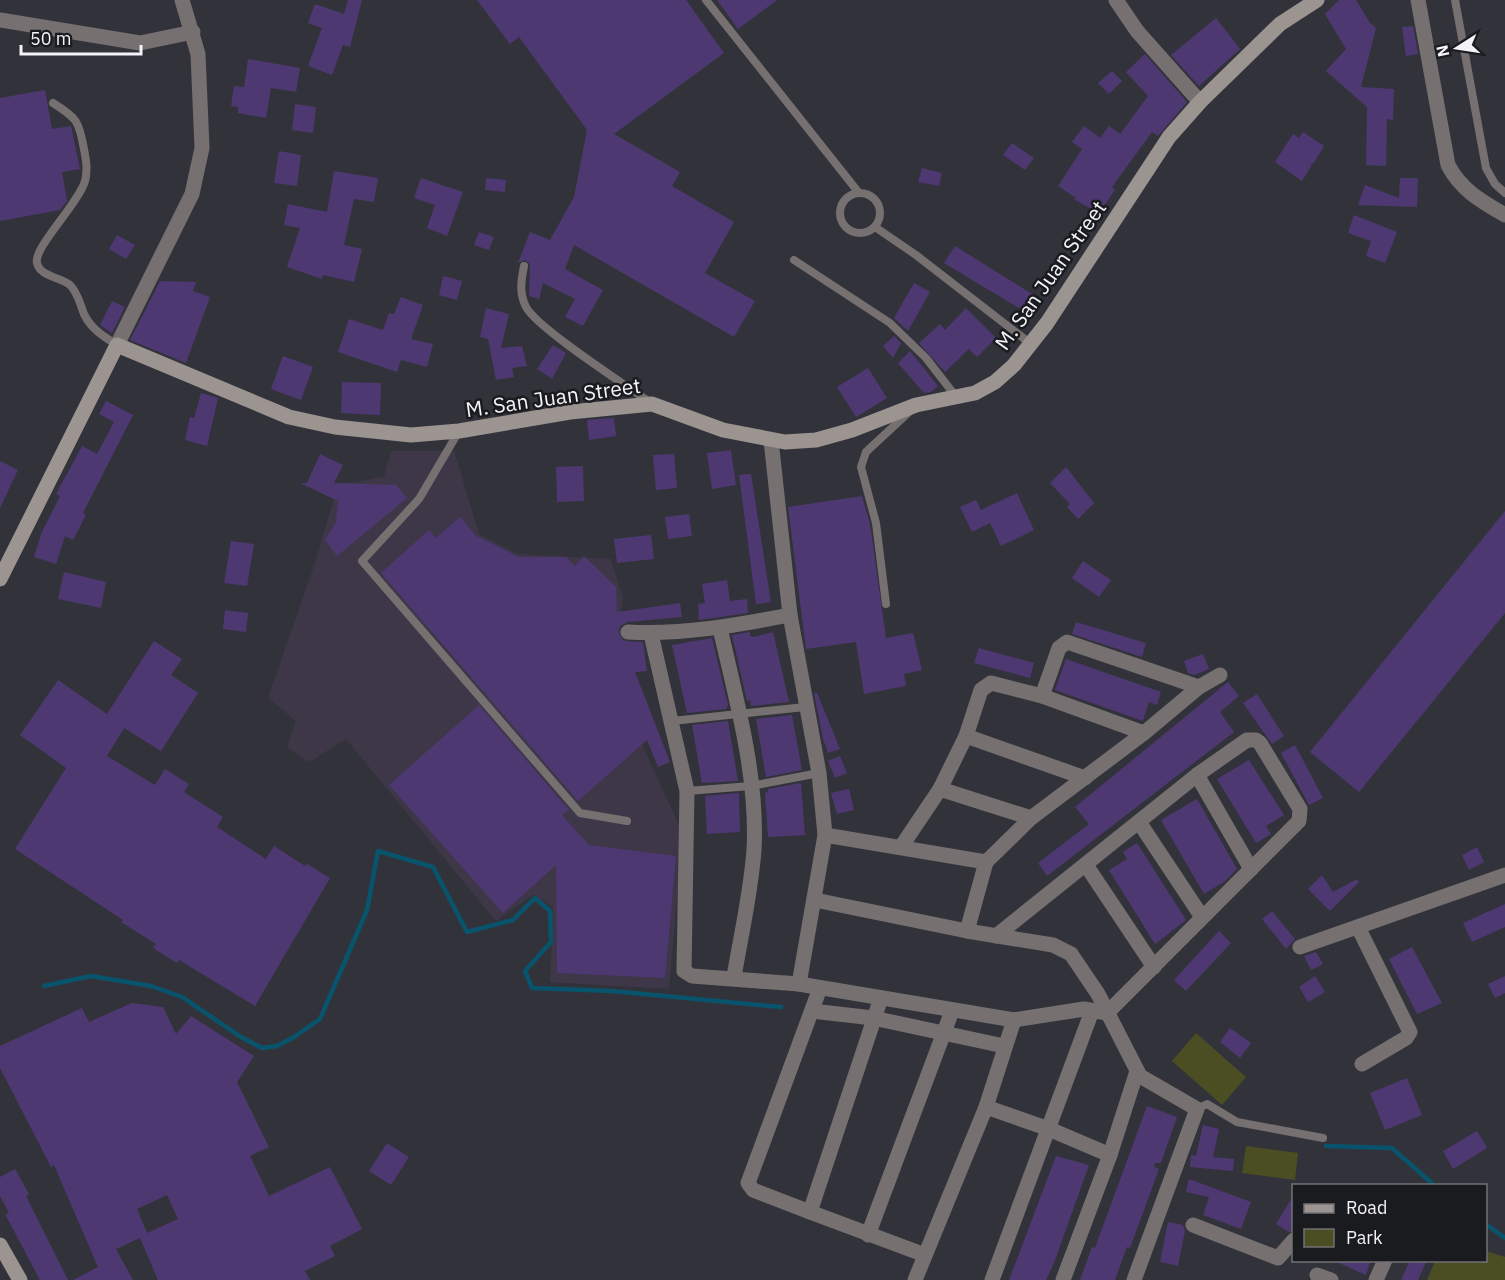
<svg xmlns="http://www.w3.org/2000/svg" width="1505" height="1280" viewBox="0 0 1505 1280" font-family="'IBM Plex Sans',sans-serif">
	<style>
		.industrial { fill: #3e3748 }
		.green { fill: #4b4d22 }
		.lines { fill: none; stroke-linecap: round; stroke-linejoin: round }
		.stream { stroke: #08546d; stroke-width: 4.5 }
		.building { fill: #4e3872; fill-rule: evenodd }
		.lane { stroke: #767170; stroke-width: 8 }
		.street { stroke: #767170; stroke-width: 15 }
		.secondary { stroke: #9b9491; stroke-width: 15 }
		.labels { text-anchor: middle; dominant-baseline: central; stroke-width: 5; stroke-linejoin: round; paint-order: stroke }
		.street-label { font-size: 21px; fill: #f3f3f9; stroke: #1a1b1e }
	</style>
	<rect width="100%" height="100%" fill="#32333a"/>
	<polygon class="industrial" points="391,451 454,451 479,534 517,554 611,559 623,599 619,625 627,641 624,681 644,749 683,834 669,989 550,982 553,908 534,894 496,921 346,739 309,762 287,747 296,721 268,698 315,563 338,485 384,477"/>
	<g class="green">
		<polygon points="1196,1033 1246,1077 1222,1105 1172,1061"/>
		<polygon points="1246,1146 1298,1153 1295,1180 1242,1173"/>
		<polygon points="1486,1251 1505,1257 1505,1280 1427,1280 1435,1261 1486,1260"/>
	</g>
	<g class="lines">
		<g class="stream">
			<polyline points="44,986 91,976 151,986 182,997 241,1037 262,1048 277,1046 294,1037 320,1019 367,910 378,851 433,867 467,932 513,920 535,898 550,911 551,942 525,971 532,988 612,991 781,1007"/>
			<polyline points="1326,1146 1392,1148 1435,1186"/>
			<polyline points="1486,1224 1505,1238"/>
		</g>
	</g>
	<g class="building">
		<polygon points="348,0 362,0 350,47 343,45 332,75 308,66 322,28 308,23 315,4 344,14"/>
		<polygon points="477,0 686,0 724,53 614,134 680,172 672,186 734,222 705,273 755,301 734,337 574,245 565,269 603,290 583,326 565,317 575,299 543,283 539,299 529,296 530,264 525,260 518,263 530,232 550,240 574,197 587,130 519,37 510,44"/>
		<polygon points="717,0 777,0 738,29"/>
		<polygon points="1339,0 1356,0 1370,23 1376,28 1361,87 1394,89 1393,120 1387,119 1386,166 1366,165 1367,107 1326,71 1346,49 1325,14"/>
		<polygon points="1216,18 1240,49 1199,86 1171,55"/>
		<polygon points="1413,26 1418,54 1406,56 1402,27"/>
		<polygon points="1145,54 1187,102 1158,136 1152,132 1112,187 1115,190 1099,213 1075,200 1076,198 1058,186 1082,149 1072,142 1084,126 1100,138 1109,126 1120,134 1148,96 1126,72"/>
		<polygon points="248,59 300,68 296,92 271,88 266,118 238,113 238,107 231,106 234,86 244,87"/>
		<polygon points="1112,71 1122,81 1109,94 1098,83"/>
		<polygon points="45,90 52,129 71,126 80,169 62,172 67,201 60,210 0,221 0,98"/>
		<polygon points="295,104 316,107 313,133 292,130"/>
		<polygon points="1303,132 1324,146 1313,164 1308,164 1312,165 1302,181 1275,162 1293,134 1299,138"/>
		<polygon points="1012,143 1034,158 1025,170 1003,155"/>
		<polygon points="279,151 301,155 297,186 274,183"/>
		<polygon points="922,168 942,173 939,186 918,182"/>
		<polygon points="334,171 378,178 374,202 354,199 344,245 362,249 354,282 323,275 322,279 287,267 300,228 284,225 288,204 327,212"/>
		<polygon points="421,178 463,192 447,236 427,228 435,205 414,198"/>
		<polygon points="486,178 506,180 505,192 485,190"/>
		<polygon points="1400,178 1418,178 1417,207 1358,205 1365,185 1399,198"/>
		<polygon points="1354,215 1397,232 1385,263 1366,256 1371,241 1348,233"/>
		<polygon points="479,232 494,237 489,250 474,245"/>
		<polygon points="117,235 135,245 126,259 109,249"/>
		<polygon points="955,246 1037,297 1027,313 944,263"/>
		<polygon points="443,276 462,281 457,300 439,295"/>
		<polygon points="160,281 196,282 193,291 210,297 186,363 130,340"/>
		<polygon points="914,283 930,292 908,331 894,318"/>
		<polygon points="401,297 423,305 411,339 433,344 427,367 401,360 397,372 338,352 349,319 383,330 389,313 394,314"/>
		<polygon points="112,301 125,307 112,333 100,325"/>
		<polygon points="486,308 509,314 501,348 522,346 527,366 512,368 514,377 496,380 488,339 480,337"/>
		<polygon points="966,308 996,338 977,357 969,349 945,372 919,343 940,324 945,330"/>
		<polygon points="894,336 901,343 893,358 883,346"/>
		<polygon points="553,345 566,353 552,379 537,369"/>
		<polygon points="910,351 938,386 931,392 924,393 898,363"/>
		<polygon points="283,356 313,367 301,400 271,389"/>
		<polygon points="868,368 887,398 856,417 837,387"/>
		<polygon points="342,382 381,383 380,415 341,413"/>
		<polygon points="201,393 218,398 207,446 185,440 190,417 194,418"/>
		<polygon points="106,401 133,415 83,513 86,515 73,540 65,536 56,564 34,557 41,534 60,496 56,494 82,446 97,454 114,422 99,414"/>
		<polygon points="614,418 616,436 589,440 587,420"/>
		<polygon points="731,450 736,485 712,489 707,453"/>
		<polygon points="320,454 343,465 334,483 396,485 407,498 337,556 325,540 336,522 338,501 300,483 307,483"/>
		<polygon points="674,454 677,488 656,490 653,455"/>
		<polygon points="0,461 18,470 0,508"/>
		<polygon points="583,466 584,501 557,502 556,467"/>
		<polygon points="1066,467 1094,503 1078,519 1067,507 1070,504 1050,483"/>
		<polygon points="751,474 771,602 756,604 739,475"/>
		<polygon points="1017,493 1034,530 1001,546 990,523 972,532 960,507 976,500 981,510"/>
		<polygon points="862,496 870,524 886,638 913,633 922,670 904,674 906,686 864,694 856,642 806,649 788,507"/>
		<polygon points="1505,511 1505,613 1359,792 1310,752"/>
		<polygon points="689,514 692,536 668,539 665,517"/>
		<polygon points="460,517 476,536 519,557 566,557 575,566 584,556 616,587 617,612 680,603 682,617 628,622 620,626 618,631 623,641 643,642 647,671 635,672 670,762 658,767 647,740 578,801 381,573 429,530 436,538"/>
		<polygon points="651,535 654,559 617,563 614,539"/>
		<polygon points="231,541 254,544 247,586 224,583"/>
		<polygon points="1083,561 1111,580 1099,597 1072,578"/>
		<polygon points="64,572 106,582 101,608 58,599"/>
		<polygon points="727,580 730,601 747,599 748,613 699,620 698,604 705,603 702,584"/>
		<polygon points="225,610 248,613 246,632 223,629"/>
		<polygon points="1076,622 1146,643 1142,657 1072,634"/>
		<polygon points="750,632 750,636 754,637 773,632 789,702 751,706 750,700 747,701 732,635"/>
		<polygon points="712,638 728,705 726,709 687,713 672,645"/>
		<polygon points="154,641 182,659 171,675 198,693 161,751 124,728 107,756 155,785 165,769 189,784 184,792 223,817 217,827 266,859 274,846 305,866 307,864 330,878 255,1006 179,960 177,963 153,948 156,944 121,922 123,920 15,849 66,768 20,735 58,680 107,714"/>
		<polygon points="979,648 1034,663 1030,678 974,663"/>
		<polygon points="1203,654 1209,669 1194,675 1188,673 1184,661"/>
		<polygon points="1066,659 1161,692 1157,705 1149,702 1143,721 1055,690"/>
		<polygon points="1228,682 1239,696 1220,712 1234,732 1047,876 1038,863 1089,824 1075,807"/>
		<polygon points="814,693 817,693 840,749 828,753 823,739"/>
		<polygon points="1257,694 1284,736 1272,744 1243,703"/>
		<polygon points="479,705 569,810 562,815 589,845 676,856 665,978 557,973 556,865 503,913 389,785"/>
		<polygon points="792,715 802,770 766,777 756,719"/>
		<polygon points="728,721 738,781 702,783 692,725"/>
		<polygon points="1295,745 1323,798 1309,805 1281,753"/>
		<polygon points="840,756 847,773 835,778 828,761"/>
		<polygon points="1249,760 1284,815 1266,826 1271,834 1256,843 1217,779"/>
		<polygon points="801,783 805,835 768,837 765,793 768,792 768,789"/>
		<polygon points="849,789 854,810 837,814 831,793"/>
		<polygon points="739,793 740,832 707,834 705,796"/>
		<polygon points="1197,799 1237,869 1224,882 1204,894 1161,820"/>
		<polygon points="1137,843 1186,920 1155,944 1109,870 1127,859 1123,852"/>
		<polygon points="1477,847 1484,862 1469,870 1462,855"/>
		<polygon points="1322,875 1333,892 1357,879 1359,882 1330,911 1308,889"/>
		<polygon points="1505,904 1505,927 1472,942 1463,923"/>
		<polygon points="1272,911 1295,939 1286,949 1262,919"/>
		<polygon points="1219,931 1231,943 1186,991 1174,980"/>
		<polygon points="1412,947 1442,1003 1417,1014 1389,959"/>
		<polygon points="1316,952 1323,964 1311,970 1304,956"/>
		<polygon points="1315,976 1325,992 1308,1002 1299,987"/>
		<polygon points="1505,976 1505,993 1495,998 1488,984"/>
		<path d="M132 1003 163 1007 176 1034 191 1016 254 1056 237 1082 269 1147 250 1156 269 1196 330 1167 362 1229 330 1246 335 1256 305 1271 310 1280H158L140 1238 116 1249 133 1280H73L98 1267 54 1165 51 1167 0 1068V1046L82 1008 89 1022ZM167 1195 178 1219 147 1233 137 1209Z"/>
		<polygon points="1230,1028 1251,1043 1240,1058 1220,1042"/>
		<polygon points="1407,1078 1422,1115 1385,1130 1370,1093"/>
		<polygon points="1147,1106 1177,1117 1161,1163 1155,1163 1154,1167 1159,1169 1130,1248 1127,1247 1115,1280 1080,1280 1092,1247 1095,1248"/>
		<polygon points="1203,1125 1219,1129 1213,1157 1234,1159 1233,1171 1190,1167 1191,1155 1196,1156"/>
		<polygon points="1477,1131 1487,1148 1453,1169 1443,1151"/>
		<polygon points="387,1143 409,1157 391,1185 369,1171"/>
		<polygon points="1056,1156 1089,1165 1054,1263 1046,1280 1009,1280"/>
		<polygon points="15,1169 29,1194 26,1196 68,1280 40,1280 5,1214 9,1213 0,1196 0,1177"/>
		<polygon points="1189,1179 1251,1202 1241,1229 1203,1215 1209,1197 1186,1192"/>
		<polygon points="1293,1196 1293,1231 1289,1232 1276,1224"/>
		<polygon points="1168,1222 1183,1225 1185,1231 1178,1266 1160,1262"/>
		<polygon points="1332,1260 1371,1260 1366,1275"/>
		<polygon points="1410,1260 1427,1260 1418,1280 1401,1280"/>
	</g>
	<g class="lines">
		<g class="lane">
			<polyline points="706,0 859,193"/>
			<polyline points="1455,0 1486,168 1495,184 1505,193"/>
			<path d="M53 103C77 118 79 121 84 149 86 160 88 170 85 181 79 203 33 248 37 263 40 277 61 277 70 285 78 293 80 304 84 314 91 329 103 336 117 345"/>
			<circle cx="860" cy="213" r="20"/>
			<polyline points="875,227 916,255 1031,344"/>
			<polyline points="794,260 890,323 926,358 957,398"/>
			<path d="M524 266C521 281 519 293 526 307 537 328 627 386 651 403"/>
			<polyline points="459,431 419,499 362,561 580,813 627,821"/>
			<polyline points="886,604 876,523 861,467 866,452 909,412"/>
			<polyline points="672,721 805,707"/>
			<polyline points="687,791 751,786 819,773"/>
			<polyline points="1197,1109 1207,1104 1237,1122 1323,1138"/>
		</g>
		<g class="street">
			<polyline points="1116,0 1137,31 1200,102"/>
			<path d="M1418 0 1448 165C1461 190 1481 201 1505 215"/>
			<polyline points="0,20 140,43 193,32"/>
			<polyline points="117,345 192,194 202,148 198,54 182,0"/>
			<polyline points="771,440 790,615 819,773 825,835 799,984 1014,1020 1084,1009 1107,1013 1299,821 1300,809 1260,743 1256,740 1247,740 1197,775 996,936"/>
			<path d="M720 628C736 699 758 776 754 850 751 892 741 935 734 977"/>
			<path d="M628 632C683 635 737 625 790 615"/>
			<polyline points="651,634 687,791 684,971 692,976 799,984"/>
			<polyline points="1199,687 1220,675"/>
			<polyline points="966,736 1085,778"/>
			<polyline points="1197,775 1251,869"/>
			<polyline points="940,789 1031,818"/>
			<polyline points="1139,822 1202,917"/>
			<polyline points="825,835 986,862"/>
			<polyline points="901,847 940,789 966,736 981,690 991,683 1042,696 1144,733"/>
			<polyline points="1086,865 1154,967"/>
			<polyline points="815,900 967,931 1053,945 1071,954 1098,994 1140,1076 1197,1109 1134,1280"/>
			<polyline points="1359,929 1410,1032 1406,1038 1362,1064"/>
			<polyline points="967,931 986,862 1031,818 1144,733 1199,687 1067,642 1059,648 1042,696"/>
			<polyline points="1300,947 1505,875"/>
			<polyline points="881,998 810,1212 925,1255"/>
			<polyline points="812,1011 873,1018 1004,1046"/>
			<polyline points="986,1107 1049,1129 1110,1155"/>
			<polyline points="810,1212 753,1190 748,1183 820,988"/>
			<polyline points="1193,1225 1278,1258 1294,1240"/>
			<polyline points="868,1235 952,1011"/>
			<polyline points="1317,1275 1331,1280"/>
			<polyline points="915,1280 986,1107 1014,1020"/>
			<polyline points="992,1280 1092,1011"/>
			<polyline points="1063,1280 1110,1155 1137,1071"/>
			<polyline points="1376,1280 1385,1260"/>
		</g>
		<g class="secondary">
			<polyline points="0,579 117,345 289,417 335,427 411,435 459,431 570,412 652,404 723,430 785,442 816,440 852,430 916,405 975,393 995,382 1014,365 1047,323 1169,137 1200,102 1280,24 1317,0"/>
			<polyline points="0,1245 20,1280"/>
		</g>
	</g>
	<g class="labels">
		<g class="street-label">
			<text transform="translate(1050 275) rotate(-55)">M. San Juan Street</text>
			<text transform="translate(553 397) rotate(-8)">M. San Juan Street</text>
		</g>
	</g>
	<rect x="1292" y="1184" width="195" height="78" fill="#1a1b1e" stroke="#717176" stroke-width="1.5"/>
	<rect x="1304" y="1204" width="30" height="9" fill="#9b9491" stroke="#717176" stroke-width="1.5"/>
	<text x="1346" y="1214" font-size="18" fill="#f3f3f9">Road</text>
	<rect x="1304" y="1229" width="30" height="18" fill="#4b4d22" stroke="#717176" stroke-width="1.5"/>
	<text x="1346" y="1244" font-size="18" fill="#f3f3f9">Park</text>
	<g transform="translate(1457 48) rotate(258)" stroke="#1a1b1e" stroke-width="4.5" paint-order="stroke">
	<path d="M0-4.5L10 22L0 15L-10 22Z" fill="#f3f3f9"/>
	<text y="-9" font-size="16" font-weight="bold" text-anchor="middle" fill="#f3f3f9">N</text>
	</g>
	<path d="M21 45v9h120v-9" fill="none" stroke="#f3f3f9" stroke-width="3"/>
	<text x="30" y="45" font-size="18" fill="#f3f3f9" stroke="#1a1b1e" stroke-width="4.5" paint-order="stroke">50 m</text>
</svg>
